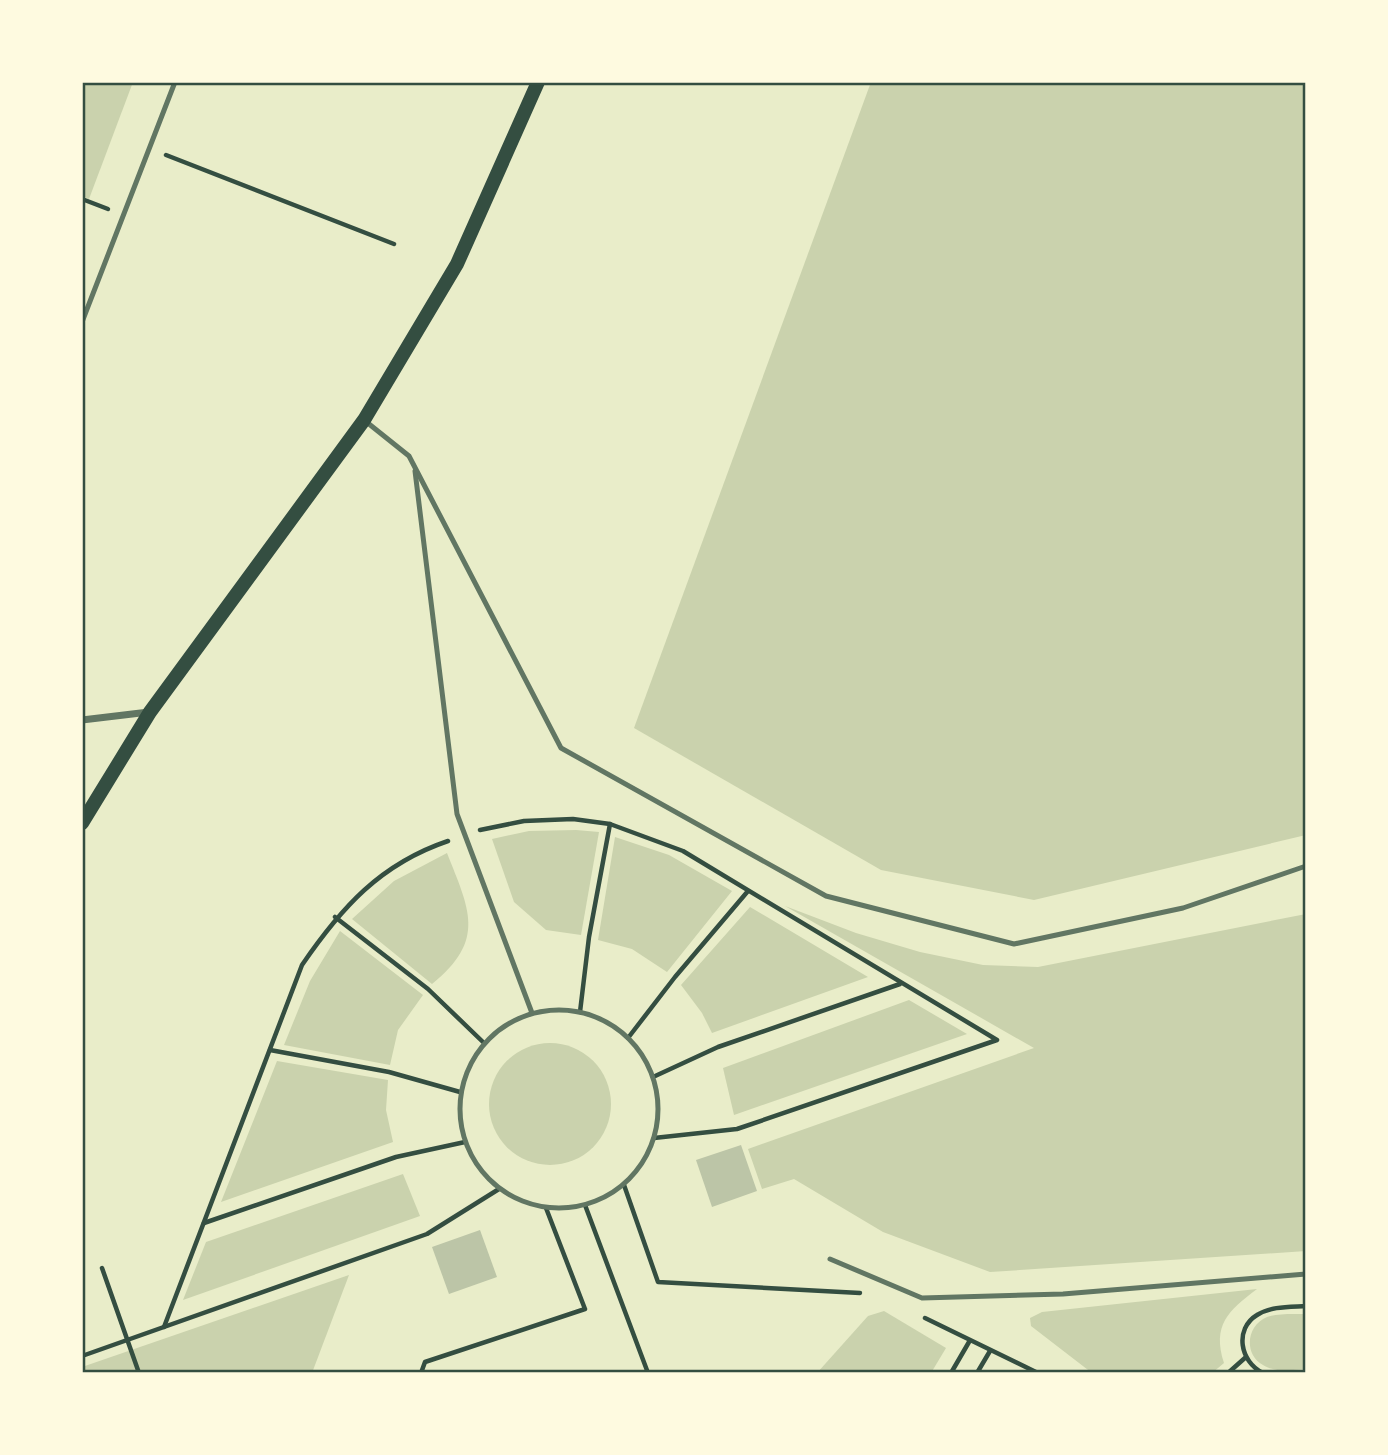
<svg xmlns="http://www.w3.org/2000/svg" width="1388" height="1455" viewBox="0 0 1388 1455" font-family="'Fira Sans Condensed',sans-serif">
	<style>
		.green { fill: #cad2ad }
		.building { fill: #bcc5a7 }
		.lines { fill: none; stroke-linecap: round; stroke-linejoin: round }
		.path { stroke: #344e41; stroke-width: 4.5 }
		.service { stroke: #617663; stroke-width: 5 }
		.minor { stroke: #617663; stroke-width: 7 }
		.secondary { stroke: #344e41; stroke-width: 14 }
		.neatline { fill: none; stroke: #344e41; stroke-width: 2.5 }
	</style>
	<rect width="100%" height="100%" fill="#e9edc9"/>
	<g class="green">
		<polygon points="82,82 133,82 89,199 82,196"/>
		<polygon points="871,82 1306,82 1306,835 1034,900 881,870 634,728"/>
		<polygon points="576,830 599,832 581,935 546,930 514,902 492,839 529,831"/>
		<polygon points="615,837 669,855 732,891 667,972 632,949 598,940"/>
		<path d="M447 853C469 909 487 940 432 984L352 919 394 881Z"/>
		<polygon points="785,906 856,933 920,952 983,965 1038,967 1306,914 1306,1251 990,1272 883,1232 794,1179 762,1189 748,1149 1034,1048"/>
		<polygon points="750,907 868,977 712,1033 702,1013 681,985"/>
		<polygon points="340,931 423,995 398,1030 390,1065 284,1045 310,981"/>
		<polygon points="909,1000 967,1034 734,1115 723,1068"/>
		<circle cx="550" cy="1104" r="61"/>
		<polygon points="277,1061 388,1080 386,1110 393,1142 221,1202"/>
		<polygon points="403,1174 420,1216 183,1300 206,1242"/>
		<polygon points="349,1275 312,1373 82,1373 82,1367"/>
		<path d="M1257 1289C1228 1311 1212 1325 1224 1363L1212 1373H1092L1031 1326 1030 1318 1042 1312Z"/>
		<polygon points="884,1311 946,1348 931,1373 817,1373 868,1316"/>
		<path d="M1306 1314V1369C1292 1370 1276 1373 1263 1365 1243 1354 1247 1325 1267 1317 1279 1313 1294 1314 1306 1314Z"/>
	</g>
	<g class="building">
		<polygon points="741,1145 757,1191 712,1207 696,1160"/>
		<polygon points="480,1230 497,1277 449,1294 432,1247"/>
	</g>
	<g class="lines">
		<g class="path">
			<polyline points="166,155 394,244"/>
			<polyline points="82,199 108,209"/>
			<polyline points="480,830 524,821 573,819 610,824 683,851 997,1040 737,1129 654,1138"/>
			<polyline points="335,917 428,989 484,1043"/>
			<polyline points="580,1012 589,937 610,824"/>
			<polyline points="628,1038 675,977 748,891"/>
			<polyline points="270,1050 389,1072 460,1092"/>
			<polyline points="653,1077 718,1047 900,984"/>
			<polyline points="624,1185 658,1282 860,1293"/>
			<polyline points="585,1205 648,1373"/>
			<polyline points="204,1223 396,1157 465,1142"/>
			<polyline points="102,1268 139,1373"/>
			<polyline points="925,1318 1038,1373"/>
			<path d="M164 1327 302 965C341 908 380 864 448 841"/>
			<polyline points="82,1356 427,1234 499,1189"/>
			<polyline points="421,1373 425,1362 585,1309 546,1208"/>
			<polyline points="951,1373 969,1342"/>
			<polyline points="977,1373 990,1351"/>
			<polyline points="1228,1373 1246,1357"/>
			<path d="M1263 1373C1240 1362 1234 1329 1257 1315 1271 1306 1290 1307 1306 1306"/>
		</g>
		<g class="service">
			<polyline points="82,322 175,82"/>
			<polyline points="364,420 409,456 561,748 826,896 1014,944 1183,908 1306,866"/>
			<polyline points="415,471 457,814 532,1013"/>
			<circle cx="559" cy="1109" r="99"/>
			<polyline points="830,1259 922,1298 1063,1294 1306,1274"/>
		</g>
		<polyline class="minor" points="82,720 149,712"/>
		<polyline class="secondary" points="82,823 150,712 364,420 457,264 538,82"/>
	</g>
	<rect width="1388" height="1455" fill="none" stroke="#fefae0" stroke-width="168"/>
	<rect x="84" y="84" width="1220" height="1287" class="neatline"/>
</svg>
